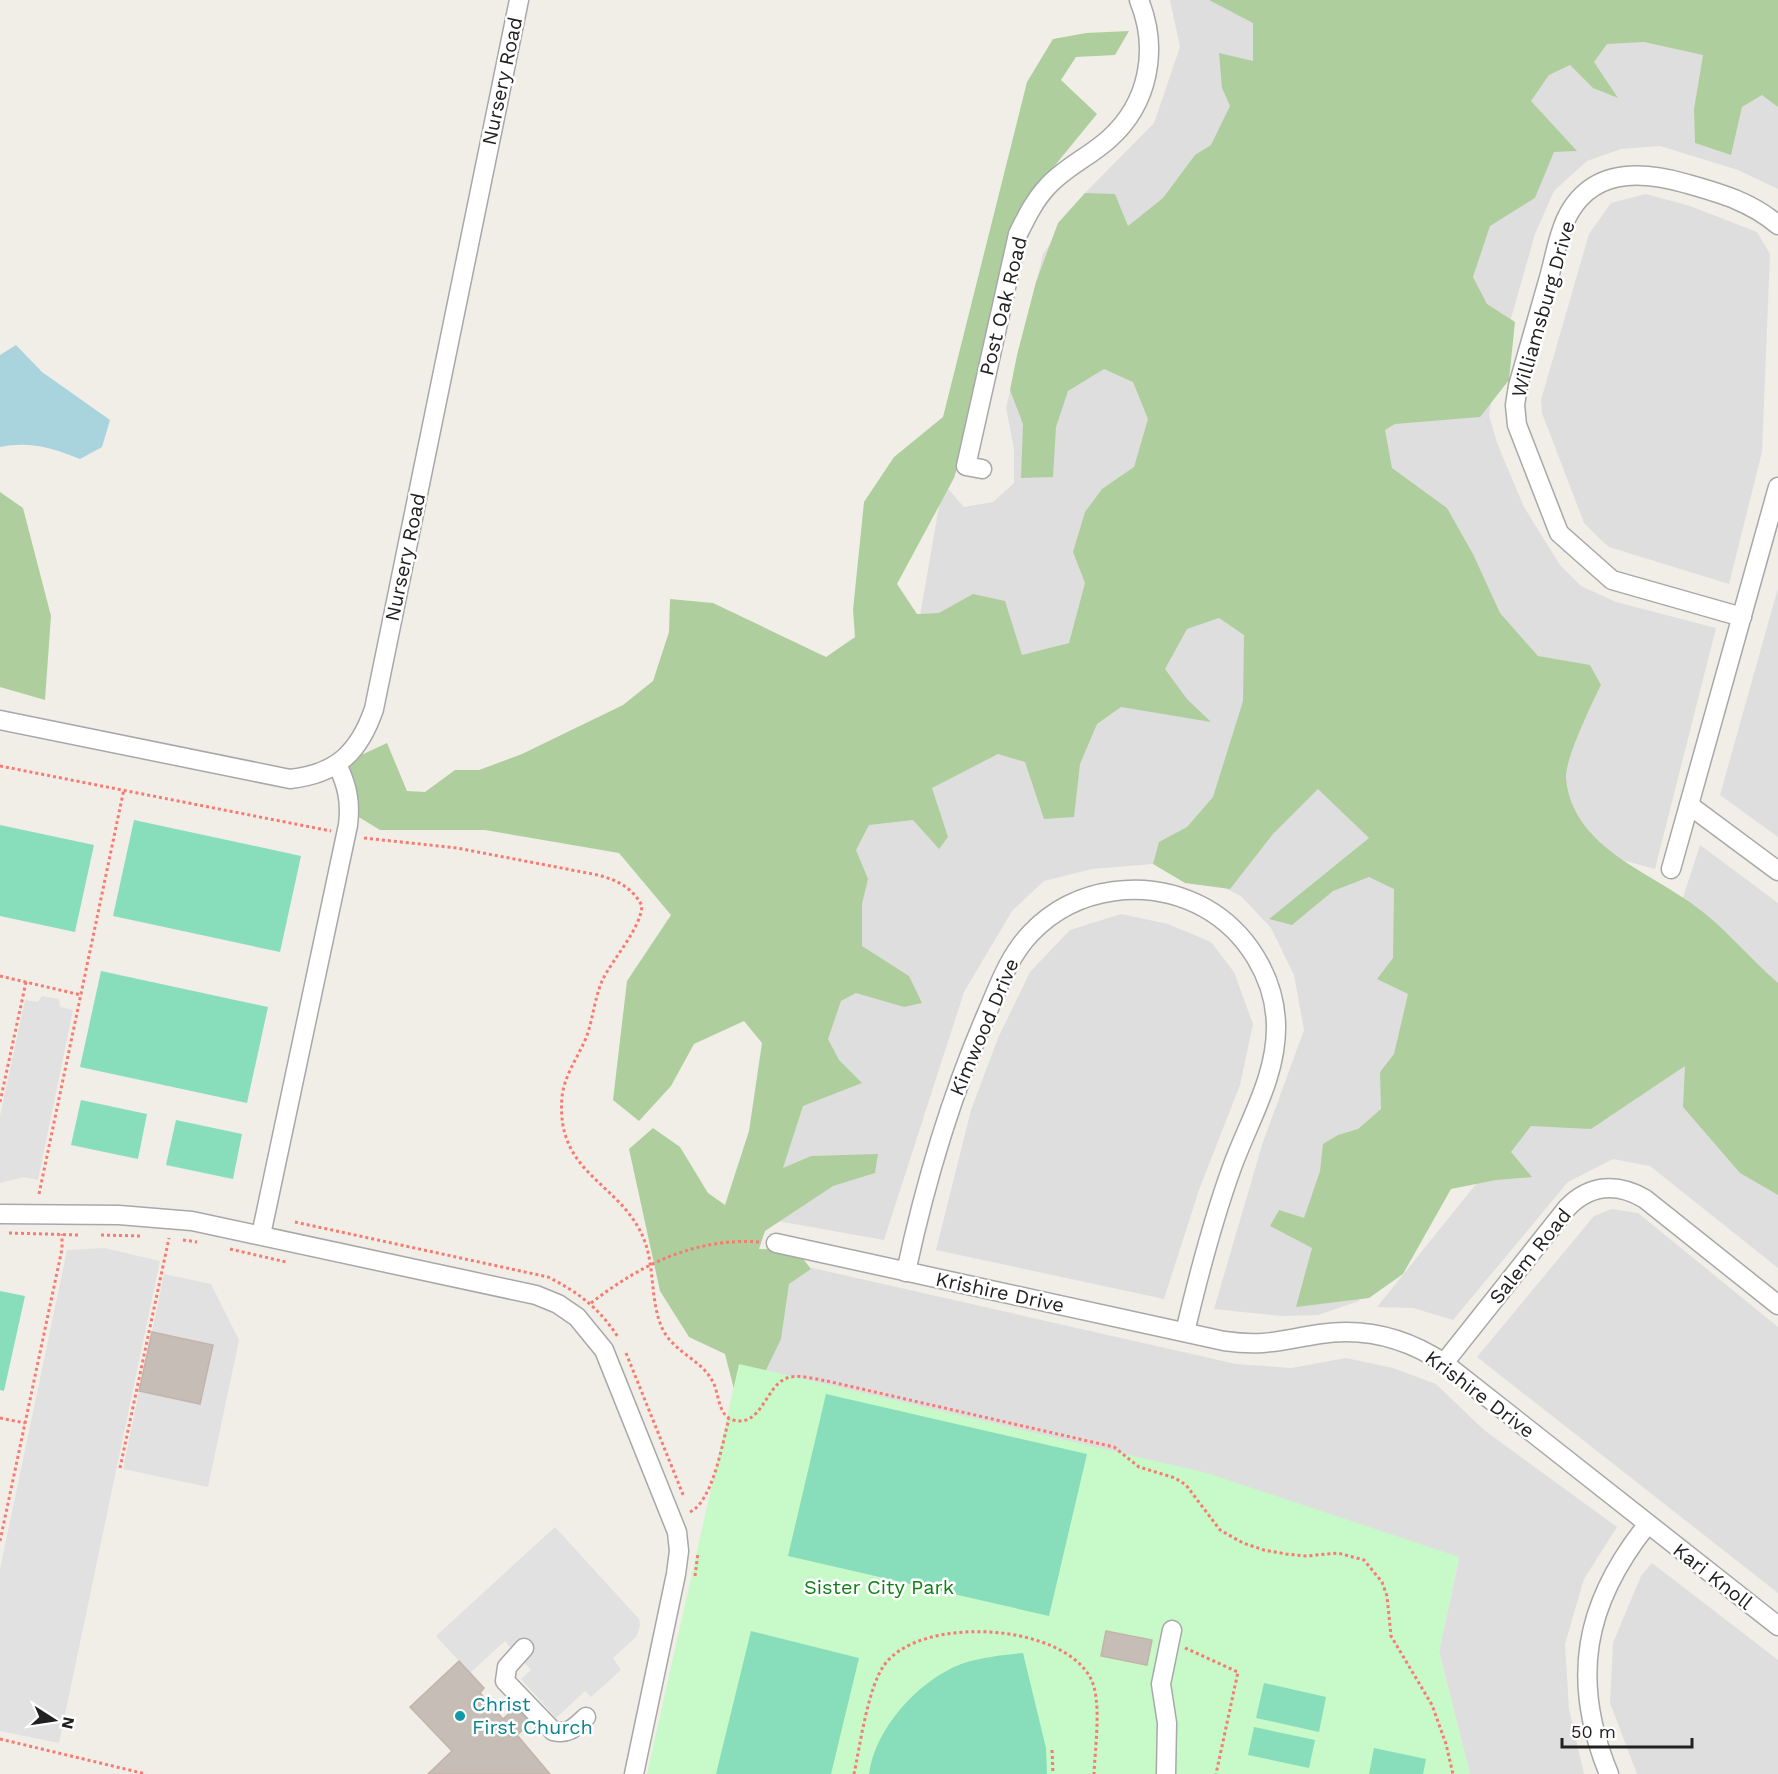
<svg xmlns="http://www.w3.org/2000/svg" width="1778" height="1774" viewBox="0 0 1778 1774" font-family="'Work Sans',sans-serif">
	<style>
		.residential { fill: #dfdede }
		.forest { fill: #aecf9d }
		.park { fill: #c7f9c9 }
		.pitch { fill: #88deba }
		.parking { fill: #e1e1e1 }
		.water { fill: #a9d3dd }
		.building { fill: #c6bdb7; stroke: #c3b4aa; stroke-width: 1.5 }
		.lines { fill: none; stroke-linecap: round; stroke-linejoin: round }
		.minor-casing { stroke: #a8a8a8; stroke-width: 21 }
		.path { stroke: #f87b72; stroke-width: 3; stroke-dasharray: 3 3; stroke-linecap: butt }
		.minor { stroke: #fff; stroke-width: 18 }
		.culture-dot { fill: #0f9aa8; stroke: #fff; stroke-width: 2 }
		.labels { text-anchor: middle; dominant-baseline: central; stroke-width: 5; stroke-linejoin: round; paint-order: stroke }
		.street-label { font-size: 20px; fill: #212121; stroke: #fff }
		.park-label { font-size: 20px; fill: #0e8014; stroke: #fff }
		.culture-label { font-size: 20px; fill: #0d838f; stroke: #fff; text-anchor: start }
	</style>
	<rect width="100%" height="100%" fill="#f1eee8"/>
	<g class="residential">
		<polygon points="1170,0 1312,0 1281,624 1449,980 1359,1301 1318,1315 1282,1316 1214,1309 1262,1145 1304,1030 1294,975 1271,928 1241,896 1206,879 1153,864 1092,869 1044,881 1012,911 964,992 884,1240 761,1218 855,846 895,760 943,483 964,507 993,502 1014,483 1014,449 1006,408 1043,254 1085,193 1154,123 1180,47"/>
		<polygon points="1640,6 1778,64 1778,189 1738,170 1660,146 1621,149 1587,161 1554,191 1535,234 1497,368 1489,415 1497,443 1524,507 1560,565 1581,586 1616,602 1716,628 1655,869 1543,838 1351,424 1493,86"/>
		<polygon points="1646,194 1690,206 1757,232 1770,254 1762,452 1729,584 1609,547 1601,540 1584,523 1542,413 1541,400 1589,234 1611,203"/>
		<polygon points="1778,588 1778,837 1720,795"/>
		<polygon points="1700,845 1778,903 1778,1268 1650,1166 1613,1159 1568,1182 1453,1320 1413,1308 1377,1307 1501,1153 1677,916"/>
		<polygon points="1121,914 1168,924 1211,942 1234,972 1253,1024 1240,1085 1199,1190 1164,1299 936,1250 971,1110 998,1038 1030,972 1070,930"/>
		<polygon points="1612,1209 1638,1213 1778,1327 1778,1593 1477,1357 1594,1216"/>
		<polygon points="764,1257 1236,1364 1291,1368 1346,1358 1393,1368 1436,1384 1484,1430 1617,1527 1584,1579 1565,1644 1569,1709 1584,1774 1470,1774 1439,1652 1459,1558 739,1364"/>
		<polygon points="1652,1563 1778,1660 1778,1774 1637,1774 1610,1703 1613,1643 1641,1576"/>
	</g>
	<g class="forest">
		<path d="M1209 0H1778V107L1762 95 1742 107 1731 155 1695 143 1694 109 1703 55 1644 42 1607 44 1594 62 1618 98 1593 88 1570 65 1549 75 1531 101 1577 151 1554 152 1535 198 1490 226 1473 277 1487 304 1515 322 1509 380 1480 417 1395 424 1385 430 1392 468 1447 508 1473 554 1500 613 1538 656 1590 665 1601 685C1592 703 1564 761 1566 779 1573 845 1643 869 1691 903 1724 926 1748 957 1778 983V1195L1740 1173 1683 1107 1685 1066 1591 1129 1531 1126 1511 1152 1532 1177 1496 1180 1451 1189 1403 1274 1369 1298 1296 1307 1312 1248 1270 1226 1279 1210 1304 1218 1320 1171 1323 1144 1338 1135 1358 1129 1381 1109 1380 1072 1394 1054 1408 994 1377 979 1393 958 1394 889 1369 877 1333 891 1292 925 1269 919 1369 838 1318 789 1273 834 1230 889 1185 883 1153 864 1159 842 1187 827 1213 797 1243 701 1244 635 1219 618 1187 629 1165 669 1187 699 1211 722 1121 707 1097 724 1080 764 1074 817 1044 819 1025 762 998 754 932 788 948 837 939 849 913 820 869 825 856 850 868 879 862 904V946L909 976 922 1003 904 1007 856 993 841 1001 828 1039 839 1060 862 1083 803 1106 783 1168 811 1156 878 1154 875 1173 833 1186 765 1231 759 1249 796 1250 811 1269 789 1284 781 1339 766 1370 736 1397 725 1354 689 1337 660 1291 629 1149 653 1128 680 1147 708 1193 725 1205 749 1131 762 1043 744 1021 694 1044 671 1086 639 1121 613 1100 627 981 671 915 619 853 485 830H380L339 805 337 774 359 756 387 743 407 791 425 792 455 770H479L522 754 623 705 653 681 669 632 670 599 713 603 826 657 855 637 853 610 864 502 894 457 943 417 1027 82 1053 39 1086 33 1129 31 1115 55 1076 57 1061 80 1097 114 1029 197 971 425 954 478 897 584 917 614 939 613 973 594 1005 601 1022 655 1069 643 1085 583 1073 552 1085 512 1102 489 1134 467 1148 419 1133 382 1104 369 1068 391 1056 427 1053 477 1021 478 1023 424 1010 390 1017 355 1036 282 1058 223 1085 193 1115 194 1128 226 1163 198 1195 155 1211 145 1230 106 1222 88 1219 53 1253 61V23Z"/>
		<polygon points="0,492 23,508 51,616 45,700 0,687"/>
	</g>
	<polygon class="park" points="739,1364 1207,1473 1459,1557 1439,1652 1470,1774 647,1774"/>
	<g class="pitch">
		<polygon points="134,820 301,856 280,952 113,916"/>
		<polygon points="0,825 94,845 75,932 0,916"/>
		<polygon points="101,971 268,1007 247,1103 80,1067"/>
		<polygon points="81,1100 147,1114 138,1159 71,1145"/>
		<polygon points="176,1120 242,1134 233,1179 166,1165"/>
		<polygon points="0,1291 25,1296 4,1391 0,1390"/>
		<polygon points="826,1394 1087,1454 1049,1616 788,1556"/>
		<polygon points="751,1631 859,1658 831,1774 716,1774"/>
		<path d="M1023 1653 1046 1748 1047 1774H869C875 1727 921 1678 964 1663 984 1657 1003 1655 1023 1653Z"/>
		<polygon points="1264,1683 1326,1697 1319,1732 1256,1718"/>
		<polygon points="1254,1727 1315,1740 1309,1768 1248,1755"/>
		<polygon points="1374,1748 1426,1759 1423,1774 1369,1774"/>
	</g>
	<g class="parking">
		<polygon points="42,996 59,999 60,1007 73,1010 38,1180 24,1177 0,1183 0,1116 25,1000 38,1002"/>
		<polygon points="104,1248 160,1261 59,1743 0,1731 0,1569 67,1250"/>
		<polygon points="164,1274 211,1284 239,1340 208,1487 123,1469 139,1391 200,1404 213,1345 152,1332"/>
		<polygon points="555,1527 639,1619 640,1626 636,1637 613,1658 621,1670 591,1697 585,1691 556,1718 521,1679 531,1670 505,1641 470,1673 436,1636"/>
	</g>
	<path class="water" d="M16 345 42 372 110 420 102 447 80 459C52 448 30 441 0 447V355Z"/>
	<g class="building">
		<polygon points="152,1332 213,1345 200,1404 139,1391"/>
		<polygon points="1106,1631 1152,1640 1147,1665 1101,1656"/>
		<polygon points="459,1661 484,1688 480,1693 503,1719 515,1708 530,1723 517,1735 550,1774 428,1774 452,1751 410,1707"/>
	</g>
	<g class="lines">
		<defs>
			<g id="minor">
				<path d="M982 469 966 466 1018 234C1026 218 1034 201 1047 187 1065 167 1089 157 1109 139 1149 103 1159 49 1139 0"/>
				<path d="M1742 617 1612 580 1559 533 1517 425 1515 405 1518 386C1528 351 1538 316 1548 281 1554 261 1557 238 1566 219 1590 169 1638 170 1684 183 1719 193 1750 201 1778 225"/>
				<path d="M0 720 290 779C336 774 359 753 374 709L519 0"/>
				<polyline points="1689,805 1778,871"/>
				<polyline points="1671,869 1778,487"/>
				<polyline points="0,1214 119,1215 192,1221 536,1295 558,1304 577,1317 604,1350 677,1532 679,1551 676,1574 634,1774"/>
				<path d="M261 1235 348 825C351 801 347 785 337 764"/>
				<path d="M776 1243 1224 1341C1265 1347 1281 1340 1320 1334 1366 1327 1406 1338 1444 1363L1778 1626"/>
				<path d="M906 1272C925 1183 951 1096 987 1013 999 985 1009 956 1031 933 1076 886 1148 877 1205 908 1246 931 1275 977 1276 1025 1277 1077 1248 1122 1231 1170 1212 1223 1198 1277 1185 1332"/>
				<path d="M1444 1363 1567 1208C1590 1184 1618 1183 1645 1199L1778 1305"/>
				<path d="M524 1648 507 1667 505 1681 553 1731C569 1735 575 1727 586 1717"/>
				<polyline points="1166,1774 1167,1723 1161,1684 1172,1630"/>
				<path d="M1609 1774C1570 1680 1584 1604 1647 1525"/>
			</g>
		</defs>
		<use href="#minor" class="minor-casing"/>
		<g class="path">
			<polyline points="0,766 331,831"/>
			<path d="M364 838 457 848 598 875C617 880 633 888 642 906 640 930 613 958 602 981 594 1000 593 1020 586 1038 578 1057 564 1076 562 1097 555 1176 623 1182 645 1242 655 1270 650 1303 663 1330 675 1353 702 1360 713 1382 719 1393 718 1416 733 1420 762 1428 765 1386 787 1378 798 1374 815 1379 827 1381L1114 1447 1139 1467 1175 1478 1186 1485 1220 1530 1243 1543 1264 1550 1286 1554 1306 1556 1338 1553 1364 1560 1382 1582 1387 1596 1391 1636 1432 1705 1446 1744 1453 1774"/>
			<polyline points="0,976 81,995"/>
			<polyline points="0,1102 26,982"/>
			<polyline points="39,1194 124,789"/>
			<path d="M295 1222 548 1277C578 1292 599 1308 618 1337"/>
			<polyline points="9,1233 79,1235"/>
			<polyline points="101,1235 140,1236"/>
			<polyline points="183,1240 197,1242"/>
			<polyline points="230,1249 286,1262"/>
			<path d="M591 1303C640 1265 696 1237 760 1242"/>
			<polyline points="626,1353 684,1497"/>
			<polyline points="0,1418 25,1423"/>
			<polyline points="120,1468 169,1238"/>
			<path d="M690 1512C713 1501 722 1444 729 1419"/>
			<polyline points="0,1541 62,1249 62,1234"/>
			<polyline points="695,1576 698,1553"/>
			<polyline points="1185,1648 1238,1672 1216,1774"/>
			<polyline points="0,1739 146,1774"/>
			<polyline points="1052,1750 1053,1774"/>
			<path d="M854 1774C860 1746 868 1686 885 1664 922 1615 1063 1623 1091 1679 1102 1701 1095 1748 1094 1774"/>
		</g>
		<use href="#minor" class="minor"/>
	</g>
	<circle class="culture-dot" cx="460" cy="1716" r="6"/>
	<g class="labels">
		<g class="street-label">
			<text transform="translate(502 81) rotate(-78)">Nursery Road</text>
			<text transform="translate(1003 306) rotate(-76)">Post Oak Road</text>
			<text transform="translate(1543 309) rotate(-74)">Williamsburg Drive</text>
			<text transform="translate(405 557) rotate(-78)">Nursery Road</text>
			<text transform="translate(984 1027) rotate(-67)">Kimwood Drive</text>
			<text transform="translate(1530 1256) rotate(-51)">Salem Road</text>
			<text transform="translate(1000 1292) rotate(12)">Krishire Drive</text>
			<text transform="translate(1480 1394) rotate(37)">Krishire Drive</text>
			<text transform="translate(1713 1576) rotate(38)">Kari Knoll</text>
		</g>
		<g class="park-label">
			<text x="879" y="1587">Sister City Park</text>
		</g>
		<g class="culture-label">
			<text x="472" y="1704">Christ<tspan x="472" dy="23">First Church</tspan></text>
		</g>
	</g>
	<g transform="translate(54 1720) rotate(102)" stroke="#ffffff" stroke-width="4.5" paint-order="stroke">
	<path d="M0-4.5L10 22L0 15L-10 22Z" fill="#212121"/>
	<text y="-9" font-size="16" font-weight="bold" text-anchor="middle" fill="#212121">N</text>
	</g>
	<path d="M1562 1738v9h130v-9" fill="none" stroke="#212121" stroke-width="3"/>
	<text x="1571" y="1738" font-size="18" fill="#212121" stroke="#ffffff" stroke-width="4.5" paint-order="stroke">50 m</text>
</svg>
